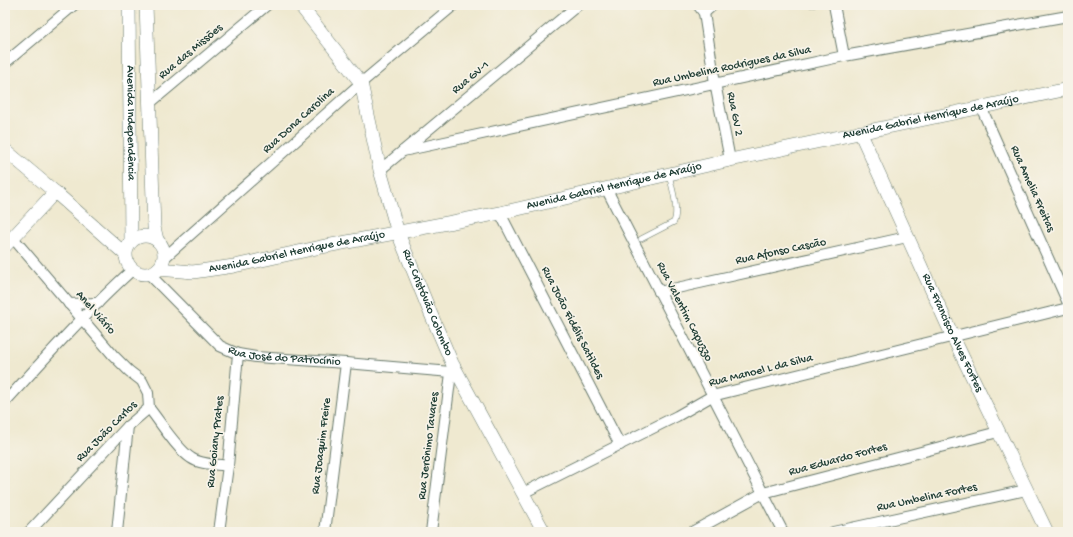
<svg xmlns="http://www.w3.org/2000/svg" width="1073" height="537" viewBox="0 0 1073 537" font-family="'Gochi Hand',sans-serif">
	<style>
		.lines { fill: none; stroke-linecap: round; stroke-linejoin: round }
		.service-casing { stroke: #68796b; stroke-width: 6 }
		.minor-casing { stroke: #68796b; stroke-width: 12 }
		.tertiary-casing { stroke: #68796b; stroke-width: 14 }
		.service { stroke: #fff; stroke-width: 5 }
		.minor { stroke: #fff; stroke-width: 10 }
		.tertiary { stroke: #fff; stroke-width: 13 }
		.labels { text-anchor: middle; dominant-baseline: central; stroke-width: 3.5; stroke-linejoin: round; paint-order: stroke }
		.street-label { font-size: 12px; fill: #1f3d34; stroke: #f7f3e8 }
	</style>
	<rect width="100%" height="100%" fill="#f7f3e8"/>
	<filter id="ink" filterUnits="userSpaceOnUse"><feTurbulence type="fractalNoise" baseFrequency=".025" numOctaves="2"/><feDisplacementMap in="SourceGraphic" scale="8" xChannelSelector="R" yChannelSelector="G"/><feConvolveMatrix kernelMatrix="1 2 1 2 8 2 1 2 1" color-interpolation-filters="sRGB"/></filter>
	<filter id="wash" filterUnits="userSpaceOnUse"><feTurbulence type="fractalNoise" baseFrequency=".012" numOctaves="4" result="noise"/><feDisplacementMap in="SourceGraphic" scale="16" xChannelSelector="R" yChannelSelector="G"/><feGaussianBlur stdDeviation="0.9" result="paint"/><feColorMatrix in="noise" values="0 0 0 0 0 0 0 0 0 0 0 0 0 0 0 0 0 1.4 0 .05"/><feComposite in="paint" operator="in"/></filter>
	<g filter="url(#wash)">
		<rect width="100%" height="100%" fill="#efe9d0"/>
	</g>
	<g filter="url(#ink)">
		<g class="lines">
			<defs>
				<g id="service">
					<polyline points="812,5 813,5"/>
					<path d="M641 239 674 222C679 210 672 187 669 175"/>
				</g>
				<g id="minor">
					<polyline points="698,5 704,13 715,83 730,160"/>
					<polyline points="834,5 844,56"/>
					<polyline points="704,13 713,5"/>
					<polyline points="5,63 74,5"/>
					<polyline points="150,103 267,5"/>
					<polyline points="981,107 1068,303"/>
					<polyline points="403,151 844,56 1068,16"/>
					<polyline points="380,170 578,5"/>
					<polyline points="606,188 783,532"/>
					<polyline points="500,213 620,445"/>
					<polyline points="13,238 113,355 129,371 142,381 148,393 149,408"/>
					<polyline points="164,258 361,83 454,5"/>
					<path id="s1" d="M149 274 220 346 238 354 256 357 346 363 451 372"/>
					<polyline points="659,292 907,237"/>
					<polyline points="69,304 98,303"/>
					<path d="M5 402C46 357 87 311 132 270"/>
					<path d="M149 408C161 423 176 448 191 458 201 465 216 464 228 466"/>
					<polyline points="523,493 677,416 712,396 1068,308"/>
					<polyline points="29,532 128,426 149,408"/>
					<polyline points="117,532 128,426"/>
					<polyline points="219,532 228,466 238,354"/>
					<polyline points="325,532 346,363"/>
					<polyline points="431,532 452,365"/>
					<polyline points="692,532 763,493 998,432"/>
					<polyline points="833,532 1026,490"/>
				</g>
				<g id="tertiary">
					<path id="s2" d="M129 5 131 241"/>
					<polyline points="146,5 154,227 157,240"/>
					<path id="s3" d="M300 5 361 83 380 170 398 233 430 312 452 363 544 532"/>
					<path id="s4" d="M860 132 953 337 1047 532"/>
					<polyline points="5,150 55,192 125,254"/>
					<circle cx="145" cy="255" r="19"/>
					<polyline points="5,246 55,192"/>
					<path id="s5" d="M158 269 193 272 234 266 321 247 500 213 730 160 1068 89"/>
				</g>
			</defs>
			<use href="#service" class="service-casing"/>
			<use href="#minor" class="minor-casing"/>
			<use href="#tertiary" class="tertiary-casing"/>
			<use href="#service" class="service"/>
			<use href="#minor" class="minor"/>
			<use href="#tertiary" class="tertiary"/>
		</g>
	</g>
	<g class="labels">
		<g class="street-label">
			<text transform="translate(191 52) rotate(-40)">Rua das Missões</text>
			<text transform="translate(732 67) rotate(-12)">Rua Umbelina Rodrigues da Silva</text>
			<text transform="translate(471 78) rotate(-40)">Rua GV-1</text>
			<text transform="translate(734 114) rotate(79)">Rua GV 2</text>
			<text stroke="none"><textPath href="#s5" startOffset="789">Avenida Gabriel Henrique de Araújo</textPath></text>
			<text transform="translate(299 121) rotate(-42)">Rua Dona Carolina</text>
			<text stroke="none"><textPath href="#s2" startOffset="118">Avenida Independência</textPath></text>
			<text stroke="none"><textPath href="#s5" startOffset="465">Avenida Gabriel Henrique de Araújo</textPath></text>
			<text transform="translate(1032 189) rotate(66)">Rua Amelia Freitas</text>
			<text stroke="none"><textPath href="#s5" startOffset="141">Avenida Gabriel Henrique de Araújo</textPath></text>
			<text transform="translate(781 252) rotate(-12)">Rua Afonso Cascão</text>
			<text stroke="none"><textPath href="#s3" startOffset="329">Rua Cristóvão Colombo</textPath></text>
			<text transform="translate(684 312) rotate(63)">Rua Valentim Capuzzo</text>
			<text transform="translate(95 313) rotate(49)">Anel Viário</text>
			<text transform="translate(572 323) rotate(63)">Rua João Fidélis Satildes</text>
			<text stroke="none"><textPath href="#s4" startOffset="221">Rua Francisco Alves Fortes</textPath></text>
			<text stroke="none"><textPath href="#s1" startOffset="167">Rua José do Patrocínio</textPath></text>
			<text transform="translate(761 371) rotate(-14)">Rua Manoel L da Silva</text>
			<text transform="translate(107 432) rotate(-45)">Rua João Carlos</text>
			<text transform="translate(216 442) rotate(-84)">Rua Goiany Prates</text>
			<text transform="translate(322 446) rotate(-83)">Rua Joaquim Freire</text>
			<text transform="translate(429 446) rotate(-83)">Rua Jerônimo Tavares</text>
			<text transform="translate(838 460) rotate(-15)">Rua Eduardo Fortes</text>
			<text transform="translate(927 498) rotate(-12)">Rua Umbelina Fortes</text>
		</g>
	</g>
	<rect width="1073" height="537" fill="none" stroke="#f7f3e8" stroke-width="20"/>
</svg>
